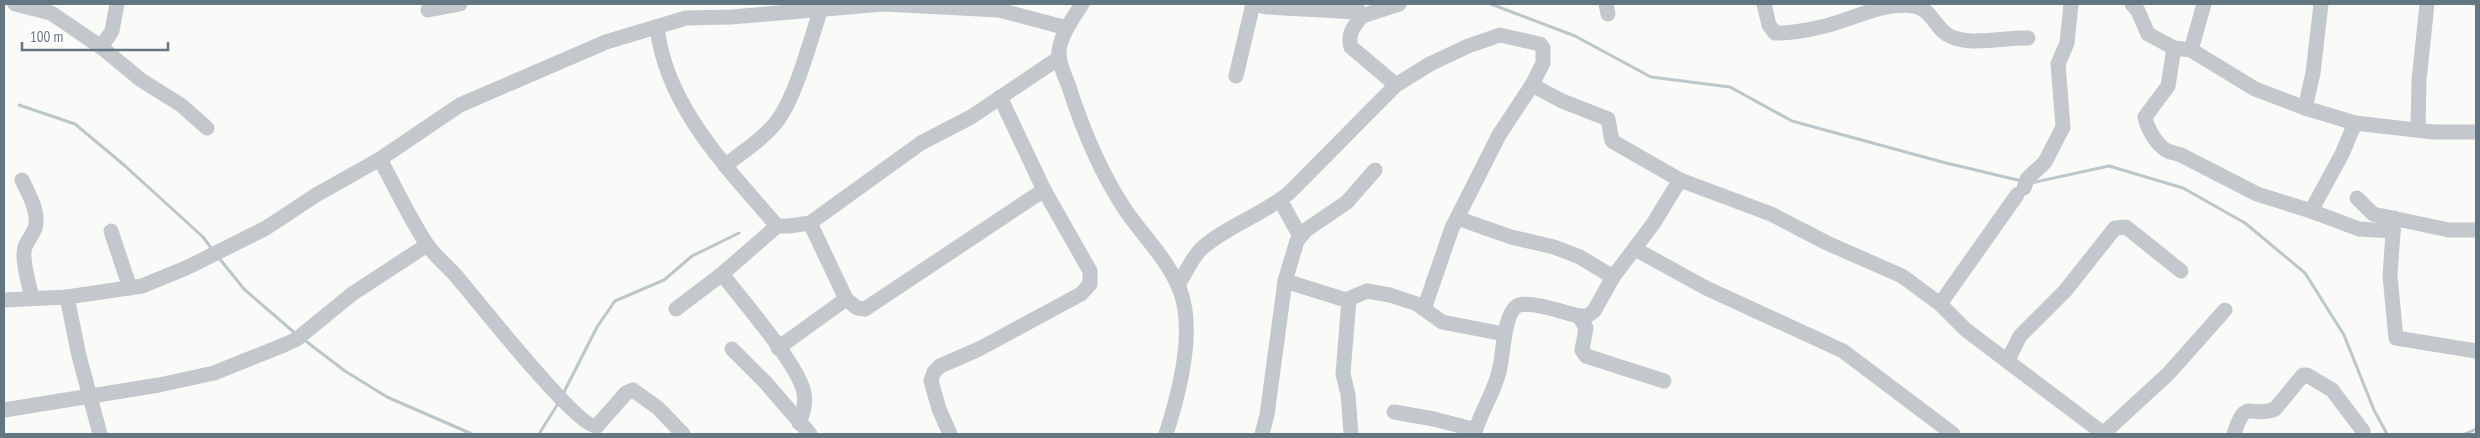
<svg xmlns="http://www.w3.org/2000/svg" width="2480" height="438" viewBox="0 0 2480 438" font-family="'PT Sans Narrow',sans-serif">
	<style>
		.lines { fill: none; stroke-linecap: round; stroke-linejoin: round }
		.stream { stroke: #bbc7cb; stroke-width: 3 }
		.minor { stroke: #c3c8cc; stroke-width: 15 }
	</style>
	<rect width="100%" height="100%" fill="#fafaf8"/>
	<g class="lines">
		<g class="stream">
			<polyline points="1491,4 1575,36 1651,77 1730,87 1792,121 1946,163 2022,181"/>
			<polyline points="19,105 75,124 124,165 203,237 212,249"/>
			<polyline points="2031,183 2109,166 2183,188 2245,223 2305,273 2344,335 2374,410 2387,434"/>
			<polyline points="219,258 244,289 296,334"/>
			<polyline points="303,339 345,371 387,397 472,434"/>
			<polyline points="563,394 597,327 615,301 664,280 692,256 739,233"/>
			<polyline points="539,434 559,402"/>
			<polyline points="2465,434 2476,429"/>
		</g>
		<g class="minor">
			<polyline points="15,4 51,13 101,47 141,80 181,105 207,128"/>
			<path d="M1082 4C1073 18 1061 34 1059 51 1058 62 1064 74 1068 84 1082 128 1100 172 1126 211 1145 238 1170 262 1181 293 1195 334 1179 394 1166 434"/>
			<polyline points="1255,4 1266,7 1356,12"/>
			<path d="M1357 4 1356 12 1362 16C1354 26 1347 34 1351 47L1396 85"/>
			<polyline points="1606,4 1608,14"/>
			<path d="M1764 4 1769 25 1775 33H1779C1793 33 1808 30 1821 27 1850 21 1883 1 1914 6 1932 9 1934 27 1948 35 1967 47 2006 37 2028 38"/>
			<polyline points="2132,4 2138,11 2148,34 2174,48 2191,50 2255,89 2305,108 2355,123 2433,132 2476,132"/>
			<polyline points="428,10 460,4"/>
			<polyline points="1362,16 1399,4"/>
			<path d="M657 27C666 107 727 167 777 226H789L810 223 921 143 971 117 1059 58"/>
			<polyline points="101,47 112,31 117,4"/>
			<path d="M2174 48 2168 86 2145 117C2147 128 2156 144 2166 150 2171 153 2176 153 2181 155L2257 194 2311 211 2359 229 2393 231"/>
			<polyline points="2191,50 2204,4"/>
			<polyline points="1236,76 1253,4"/>
			<polyline points="1532,85 1562,101 1608,119 1612,141 1680,180 1771,214 1827,243 1902,276 1940,304 1966,330 2100,431 2106,431 2168,374 2225,310"/>
			<polyline points="2305,108 2313,73 2321,4"/>
			<polyline points="2418,130 2419,80 2427,4"/>
			<path d="M380 159C395 187 409 217 426 243 434 256 448 266 457 277 475 298 578 429 597 426L626 393 633 390 658 408 683 434"/>
			<path d="M725 166C743 151 767 137 780 117 798 89 810 41 821 9"/>
			<path d="M22 180C28 193 40 212 35 228 32 238 23 243 24 256 24 269 29 284 32 298"/>
			<polyline points="2024,188 2027,179 2045,162 2063,127 2058,64 2067,43 2071,4"/>
			<polyline points="2357,198 2373,214 2449,230 2476,230"/>
			<polyline points="1280,200 1300,236"/>
			<polyline points="2311,211 2342,154 2355,123"/>
			<polyline points="1457,218 1511,237 1554,247 1580,257 1613,277"/>
			<polyline points="2394,218 2390,276 2396,338 2476,351"/>
			<polyline points="810,223 846,299 857,308 865,309 1044,190"/>
			<polyline points="111,231 130,288"/>
			<polyline points="1635,249 1706,288 1843,351 1953,434"/>
			<path d="M722 274C741 299 799 365 804 393 806 404 803 413 799 423"/>
			<polyline points="1285,281 1346,300 1367,291 1390,295 1417,304 1442,322 1504,334"/>
			<path d="M1178 285C1185 274 1192 258 1201 249 1227 226 1262 215 1289 193L1396 85 1430 64 1468 46 1500 35 1540 44 1543 48V63L1532 85 1499 135 1452 228 1424 309"/>
			<polyline points="67,297 79,356 100,434"/>
			<polyline points="1349,299 1343,374 1348,394 1351,434"/>
			<polyline points="4,300 67,297 142,286 186,268 266,228 316,195 380,159 460,105 606,42 686,18 731,17 883,4 999,10 1067,28"/>
			<polyline points="1940,304 2017,195"/>
			<polyline points="676,309 722,274 777,226"/>
			<polyline points="1579,316 1586,328 1582,350 1586,356 1664,381"/>
			<polyline points="778,348 846,299"/>
			<polyline points="732,349 765,382 810,434"/>
			<polyline points="2008,360 2020,336 2065,291 2115,228 2126,227 2181,271"/>
			<polyline points="4,410 159,385 214,373 284,345 297,339 352,294 427,245"/>
			<polyline points="1394,412 1434,419 1476,430"/>
			<polyline points="950,434 939,409 931,381 934,372 940,366 979,349 1081,294 1090,284 1090,271 1044,190 1000,97"/>
			<polyline points="1262,434 1267,415 1285,281 1297,241 1306,230 1347,202 1375,170"/>
			<path d="M1474 434C1482 409 1497 388 1501 362 1503 350 1505 310 1519 305 1533 301 1565 313 1579 316H1587L1594 311 1613 277 1653 224 1680 180"/>
			<path d="M2234 434C2246 396 2250 419 2275 409L2303 375H2307L2332 390 2363 431"/>
		</g>
	</g>
	<rect width="2480" height="438" fill="none" stroke="#657683" stroke-width="10"/>
	<path d="M22 42v8h146v-8" fill="none" stroke="#657683" stroke-width="2.5"/>
	<text x="30" y="42" font-size="15" fill="#657683" stroke="#ffffff" stroke-width="4" paint-order="stroke">100 m</text>
</svg>
